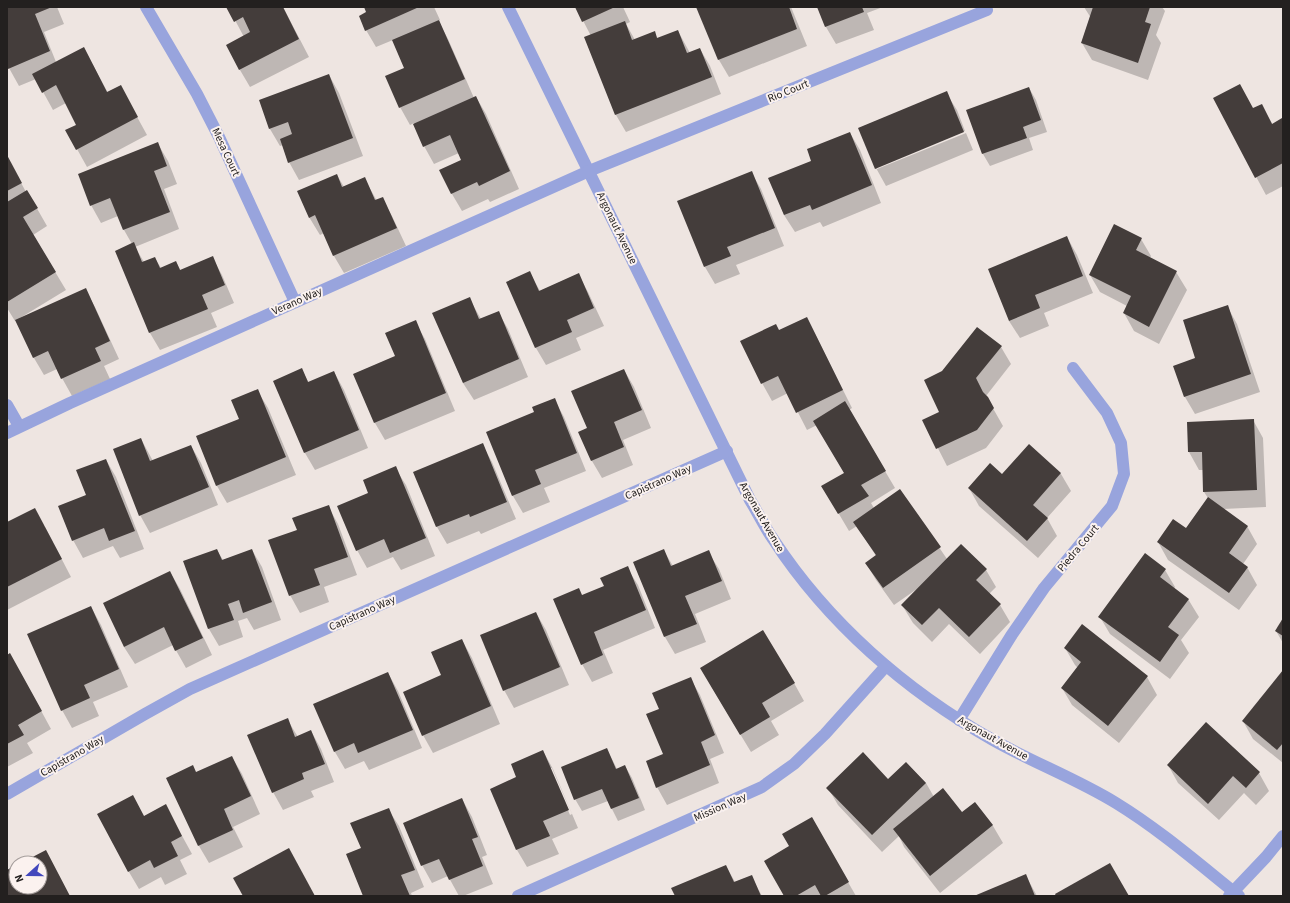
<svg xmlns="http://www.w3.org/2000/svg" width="1290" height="903" viewBox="0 0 1290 903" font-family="'Source Sans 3',sans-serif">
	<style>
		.shadow { fill: #0003; fill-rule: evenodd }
		.building { fill: #443d3b }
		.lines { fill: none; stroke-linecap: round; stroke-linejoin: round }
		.minor { stroke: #98a4dd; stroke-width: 12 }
		.labels { text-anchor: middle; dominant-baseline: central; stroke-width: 4; stroke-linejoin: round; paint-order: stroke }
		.street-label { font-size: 11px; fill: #23201f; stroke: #fbf2ef }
	</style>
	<rect width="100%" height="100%" fill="#eee5e1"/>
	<g class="shadow">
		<polygon points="7,7 57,7 64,24 44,32 56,62 93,65 108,93 130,104 147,135 87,167 67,131 78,125 66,103 53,110 36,79 19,86 9,68 7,64"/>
		<polygon points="228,7 283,7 309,57 250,87 240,70 244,37"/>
		<polygon points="365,7 434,7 440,20 438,20 448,39 474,98 476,97 486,114 519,189 490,202 488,199 462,211 452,194 441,170 463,161 459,153 434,164 424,146 414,123 410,125 400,107 405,68 393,40 376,47 366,30 367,13"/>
		<polygon points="576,7 623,7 630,22 626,24 635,40 654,32 658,39 678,31 690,53 700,49 710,66 721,94 626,132 616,115 585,38 591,36"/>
		<polygon points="698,7 791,7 807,46 729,77 719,60"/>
		<polygon points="818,7 883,7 867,13 874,30 836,44 826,27"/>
		<polygon points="1084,7 1162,7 1165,11 1156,35 1161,43 1148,80 1092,60 1082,43 1091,18"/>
		<polygon points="329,75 339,93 363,156 299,180 289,162 283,145 280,146 270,129 260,101"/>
		<polygon points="1029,88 1036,100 1047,132 1029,138 1033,150 990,166 983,154 968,110"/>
		<polygon points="946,93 957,110 965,131 877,167 877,169 966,133 973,150 886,186 876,168 859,128"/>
		<polygon points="1214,99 1253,109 1261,105 1273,125 1283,121 1283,186 1266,195"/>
		<polygon points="850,133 860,150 881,203 823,227 820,222 795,232 784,215 770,179 812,161"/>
		<polygon points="158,144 168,161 177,184 164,189 179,229 135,247 144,262 155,258 161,268 176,262 181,271 212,257 222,275 234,303 211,313 217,327 160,350 150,333 116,251 132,244 124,230 118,216 101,223 91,205"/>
		<polygon points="7,157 26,192 27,191 47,226 33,235 66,290 20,318 21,319 85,289 95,307 119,359 104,366 110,379 72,396 57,369 44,375 34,358 16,320 15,321 7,308"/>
		<polygon points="751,172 761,189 784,246 736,265 740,274 715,284 705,267"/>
		<polygon points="337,175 344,187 364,178 377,201 382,198 392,216 406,246 344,273 334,256 324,233 320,235 309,217"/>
		<polygon points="1067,237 1077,255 1093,293 1044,313 1049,326 1020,338 1009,321"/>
		<polygon points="1141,239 1151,256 1150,258 1176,272 1187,290 1159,344 1134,331 1124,313 1127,306 1100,292 1090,275"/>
		<polygon points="530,273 540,291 578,274 588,292 604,326 576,338 581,350 546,365 536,348 507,283"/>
		<polygon points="469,298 481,319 498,312 508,329 528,377 474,400 463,383 434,314"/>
		<polygon points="1227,306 1237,324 1260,392 1195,414 1185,397 1174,366 1197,359"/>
		<polygon points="806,318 816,336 852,408 849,410 895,488 871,503 874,508 900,490 947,559 961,545 986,570 996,587 989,594 1000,605 1010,622 980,654 949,624 932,642 913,623 902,605 917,589 894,605 876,580 866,563 876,556 857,526 849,531 823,487 845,474 817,425 807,430 788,393 772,401 762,383 780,331"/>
		<polygon points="415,322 425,339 455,411 385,440 375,423 354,374 396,357"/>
		<polygon points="1001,347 1011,364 986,396 1003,426 986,448 947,466 924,421 941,412"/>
		<polygon points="302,370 309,383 334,372 344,390 368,448 315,470 305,453 275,381"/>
		<polygon points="624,370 634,387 651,428 623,440 633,465 602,478 592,461 579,432 588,428"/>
		<polygon points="257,390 268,408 296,475 227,503 217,486 197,437 240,419"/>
		<polygon points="554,399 564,417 586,471 544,488 550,502 523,513 513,496 488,432 535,413"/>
		<polygon points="1253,420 1263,438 1266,507 1223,509 1247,526 1257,544 1243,564 1247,567 1257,585 1239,610 1168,560 1158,542 1186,529 1208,498 1204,492 1204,470 1199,470 1189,452 1188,423"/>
		<polygon points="141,439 153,461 191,446 201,463 218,505 150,533 140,515"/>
		<polygon points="482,444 492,462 516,519 481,534 479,531 447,544 437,527 414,473"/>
		<polygon points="1029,445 1061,474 1071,491 1047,518 1057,536 1038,558 979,506 969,488 1002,476"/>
		<polygon points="106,460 116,477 144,549 120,558 113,546 83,558 73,540 87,495"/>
		<polygon points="395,468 406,485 435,556 401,570 393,557 367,568 357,550 370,493"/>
		<polygon points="328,506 338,524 357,575 324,587 329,602 300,613 290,595 298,530"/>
		<polygon points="7,523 45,527 71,577 7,610"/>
		<polygon points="217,550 223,560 252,550 262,567 281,620 254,630 247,618 238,621 243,637 219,646 209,629 184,562"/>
		<polygon points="664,551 673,566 708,552 719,569 731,599 695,614 706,642 675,654 665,637 634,563"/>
		<polygon points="627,568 638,585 655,628 603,650 613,673 592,682 582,664 583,596 605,587"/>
		<polygon points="1165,570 1175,587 1174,589 1188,599 1199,617 1181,640 1189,653 1170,679 1110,634 1100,617"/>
		<polygon points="170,572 180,589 212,655 186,668 173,645 135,664 124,647"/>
		<polygon points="91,607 101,625 128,687 93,702 99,716 72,728 62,710"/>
		<polygon points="536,613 546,630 569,685 514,708 504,690"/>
		<polygon points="1283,620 1283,643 1276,631"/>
		<polygon points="462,640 472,658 500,724 433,753 423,735 442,676"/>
		<polygon points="1065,648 1147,677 1157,695 1119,743 1072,705 1062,688 1078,668 1075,665"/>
		<polygon points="7,656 20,672 51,729 27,743 33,753 7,767"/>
		<polygon points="1283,671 1283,763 1253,739 1243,721"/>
		<polygon points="388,673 398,691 422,748 369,770 364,761 345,769 335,752 315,704"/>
		<polygon points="690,678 700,695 724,753 710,759 719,783 667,805 657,787 664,755 660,710"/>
		<polygon points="794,683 804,701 771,721 779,735 751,752 711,686"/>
		<polygon points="287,719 298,737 311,731 321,749 334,782 311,791 314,797 283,810 273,792"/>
		<polygon points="607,749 617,769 625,766 632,778 645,810 618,821 608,801 582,811 575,799"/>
		<path d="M543 751 553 769 578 828 552 839 559 854 527 867 517 850 491 789 518 778ZM550 768H552L572 814 570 815Z"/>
		<polygon points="232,757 242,774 260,814 233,827 243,847 209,863 199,846 167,779 197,773"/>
		<polygon points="906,763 926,783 934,797 962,813 975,803 993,826 1003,843 940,893 904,847 899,836 882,852 838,805 828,788 888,780"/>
		<polygon points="1168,765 1259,773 1269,791 1256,805 1244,793 1219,820 1178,783"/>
		<polygon points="133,797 144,817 175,823 192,854 180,860 187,874 165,885 161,877 139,889 129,872"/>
		<polygon points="462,799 472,817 487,855 482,857 493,884 463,896 459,896 448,876 432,883 422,865"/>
		<polygon points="388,809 399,826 424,887 411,893 412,896 364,896 362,849"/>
		<polygon points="811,818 856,896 786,896 790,847"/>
		<polygon points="726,866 735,882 751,876 762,896 676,896"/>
		<polygon points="1026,876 1037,896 976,896"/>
	</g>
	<g class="building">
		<polygon points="7,7 52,7 35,14 50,51 8,69"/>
		<polygon points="226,7 283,7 299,39 239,70 226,45 250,32 243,17 234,22"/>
		<polygon points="364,7 419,7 365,31 359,16 366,12"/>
		<polygon points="575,7 615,7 582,22"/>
		<polygon points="696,7 789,7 797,29 718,60"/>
		<polygon points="817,7 862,7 864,12 825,27"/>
		<polygon points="1093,7 1150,7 1145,22 1151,24 1138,63 1081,43"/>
		<polygon points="439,20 465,79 399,108 385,76 404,68 392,40"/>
		<polygon points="625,21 632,40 655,31 657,38 678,30 687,53 700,48 712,77 615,115 584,37"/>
		<polygon points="84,47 107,92 121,85 138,117 76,150 65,130 76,125 56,85 42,93 32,74"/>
		<polygon points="329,74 353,138 288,163 280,139 292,134 288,122 269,129 259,100"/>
		<polygon points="1240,84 1253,108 1262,104 1272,124 1282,118 1283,119 1283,163 1255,178 1213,98"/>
		<polygon points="1029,87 1041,120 1023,127 1027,138 982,154 966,110"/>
		<polygon points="947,91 964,132 875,169 858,128"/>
		<polygon points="476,96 510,171 479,186 477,182 451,194 439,170 461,160 450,135 423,147 413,124"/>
		<polygon points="850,132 872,185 812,210 810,205 784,215 768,178 811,161 807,149"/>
		<polygon points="158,142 167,166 154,171 170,212 123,230 110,198 90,206 78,174"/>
		<polygon points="7,155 22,183 7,191"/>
		<polygon points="752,171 775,228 727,247 731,256 704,267 677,201"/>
		<polygon points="337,174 342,187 365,177 375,200 383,197 397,228 333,256 315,215 309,218 297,191"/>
		<polygon points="27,190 38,208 23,217 56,272 7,302 7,202"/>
		<polygon points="1114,224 1142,238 1136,250 1177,271 1149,327 1123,313 1131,296 1089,275"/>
		<polygon points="1067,236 1083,276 1035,295 1040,308 1009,321 988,269"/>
		<polygon points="134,242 142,262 155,257 160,268 176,261 180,270 213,256 225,285 202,295 208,309 149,333 115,251"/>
		<polygon points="530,271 539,291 579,273 594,308 567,320 572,332 535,348 506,282"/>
		<polygon points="86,288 110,341 95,348 101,361 61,379 48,351 33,358 15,320"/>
		<polygon points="470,297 479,319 499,311 519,359 463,383 432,313"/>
		<polygon points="1228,305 1251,374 1184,397 1173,366 1195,358 1183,320"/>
		<polygon points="807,317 843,390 796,413 778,376 761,384 740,341 776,324 779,330"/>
		<polygon points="416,320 446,393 374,423 353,374 395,356 385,333"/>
		<polygon points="977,327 1002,346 976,378 983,392 988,397 994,408 977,430 936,449 922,420 939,412 924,380 942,371"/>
		<polygon points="302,368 308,382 334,371 359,430 304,453 273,381"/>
		<polygon points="624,369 642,410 614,422 624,447 591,461 578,432 587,428 571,391"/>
		<polygon points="258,389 286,457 216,486 196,436 239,419 231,400"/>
		<polygon points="555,398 577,453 535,470 541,484 512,496 486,432 534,412 532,407"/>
		<polygon points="845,401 886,471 861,485 869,496 838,514 821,486 844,473 813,421"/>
		<polygon points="1254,419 1257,490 1203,492 1202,452 1188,452 1187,422"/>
		<polygon points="141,438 150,461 191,445 209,487 139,516 113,449"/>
		<polygon points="483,443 507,502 470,517 469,514 436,527 413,472"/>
		<polygon points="1029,444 1061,473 1033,505 1048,518 1027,541 968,488 990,463 1002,474"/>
		<polygon points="106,459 135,531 109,541 104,528 72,541 58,506 86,495 76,470"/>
		<polygon points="396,466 426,538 390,553 384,539 356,551 337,506 368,493 363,480"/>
		<polygon points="900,489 941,547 883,588 865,563 876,555 853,522"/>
		<polygon points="1208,497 1248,526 1229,553 1248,567 1229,593 1157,542 1173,519 1186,528"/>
		<polygon points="329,505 348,557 314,569 320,585 289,596 268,540 297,530 292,518"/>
		<polygon points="35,508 62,559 7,587 7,522"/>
		<polygon points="961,544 987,569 976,580 1001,604 969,637 939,608 922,625 901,605"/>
		<polygon points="217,549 222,560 252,549 272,602 243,613 239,600 228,604 234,620 208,629 183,561"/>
		<polygon points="664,549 671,566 709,550 722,581 685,596 697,624 664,637 633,562"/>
		<polygon points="1145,553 1166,569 1160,577 1189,599 1168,627 1179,635 1160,662 1098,617"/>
		<polygon points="628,566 646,610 594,632 603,655 581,665 553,599 579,588 582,595 604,586 600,578"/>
		<polygon points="170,571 203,638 175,651 164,627 124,647 103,603"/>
		<polygon points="91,606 119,669 84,685 90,698 61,711 27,634"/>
		<polygon points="536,612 560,667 503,691 480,635"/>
		<polygon points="1283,618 1283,636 1275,631"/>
		<polygon points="1082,624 1148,676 1108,726 1061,688 1081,662 1064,648"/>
		<polygon points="763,630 795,683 762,703 770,717 740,735 700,668"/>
		<polygon points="462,639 491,706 422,736 403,692 441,675 431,652"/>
		<polygon points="10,653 42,711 18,725 24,735 7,744 7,655"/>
		<polygon points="1283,670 1283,743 1277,750 1242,721"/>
		<polygon points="388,672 413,730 358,753 354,743 334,752 313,704"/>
		<polygon points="691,677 715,735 701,742 710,765 656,788 646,761 663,754 646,714 659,709 652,693"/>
		<polygon points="288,718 295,737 311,730 325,764 302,773 304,779 272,793 247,735"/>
		<polygon points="1206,722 1260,772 1246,788 1233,776 1208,804 1167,765"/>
		<polygon points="607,748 616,769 625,765 639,798 611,809 602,789 574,800 561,767"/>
		<polygon points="543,750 569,810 543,821 550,836 516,850 490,789 516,777 511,764"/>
		<polygon points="863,752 888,779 906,762 926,783 872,835 826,788"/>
		<polygon points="232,756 251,796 224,809 233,830 198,846 166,778 193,765 196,772"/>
		<polygon points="943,788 962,812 975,802 993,825 930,876 893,829"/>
		<polygon points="133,795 144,816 166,804 182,836 171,842 178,856 154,868 150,860 128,872 97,814"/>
		<polygon points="462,798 478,837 472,839 483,866 449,880 439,859 421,866 403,823"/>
		<polygon points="389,808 415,870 401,875 410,896 363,896 346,854 361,848 350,823"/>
		<polygon points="812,817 849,882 825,896 821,896 815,885 796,896 784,896 764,861 789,846 782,834"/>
		<polygon points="289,848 315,896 243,896 233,878"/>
		<polygon points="46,850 70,896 7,896 7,870 16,865 16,887 40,887 40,863 21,863"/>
		<polygon points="1110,863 1129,896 1056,896 1055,894"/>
		<polygon points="726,865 734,882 752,875 761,896 675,896 671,888"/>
		<polygon points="1026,874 1035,896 974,896"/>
	</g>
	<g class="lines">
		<g class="minor">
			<polyline points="146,7 197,94 219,137 295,302"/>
			<path d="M508 7 750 500C758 513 764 526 773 539 828 623 906 691 993 740 1034 763 1077 779 1116 803 1160 830 1199 864 1239 896"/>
			<polyline points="7,405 19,426"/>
			<polyline points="7,433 70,403 589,171 987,10"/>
			<polyline points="959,720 1011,636 1044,588 1112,506 1124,474 1121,443 1107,413 1073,368"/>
			<polyline points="7,794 145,714 190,689 727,451"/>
			<polyline points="518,896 762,787 794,764 825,734 886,666"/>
			<polyline points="1229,896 1266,857 1283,836"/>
		</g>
	</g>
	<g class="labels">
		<g class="street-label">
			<text transform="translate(788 91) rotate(-22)">Rio Court</text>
			<text transform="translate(226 152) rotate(65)">Mesa Court</text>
			<text transform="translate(617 228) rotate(64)">Argonaut Avenue</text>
			<text transform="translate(297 301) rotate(-24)">Verano Way</text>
			<text transform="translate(658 482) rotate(-24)">Capistrano Way</text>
			<text transform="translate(762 517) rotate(60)">Argonaut Avenue</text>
			<text transform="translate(1078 548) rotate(-50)">Piedra Court</text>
			<text transform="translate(362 613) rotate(-24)">Capistrano Way</text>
			<text transform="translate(993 738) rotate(29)">Argonaut Avenue</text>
			<text transform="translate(72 756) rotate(-30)">Capistrano Way</text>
			<text transform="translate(720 807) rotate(-24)">Mission Way</text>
		</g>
	</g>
	<rect width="1290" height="903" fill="none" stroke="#23201f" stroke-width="16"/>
	<g transform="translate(28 875) rotate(249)"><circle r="19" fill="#fbf2ef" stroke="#a59e9c"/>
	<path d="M0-3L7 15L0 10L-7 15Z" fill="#4348bd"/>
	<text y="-6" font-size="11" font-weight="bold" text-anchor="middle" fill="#23201f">N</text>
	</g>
</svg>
